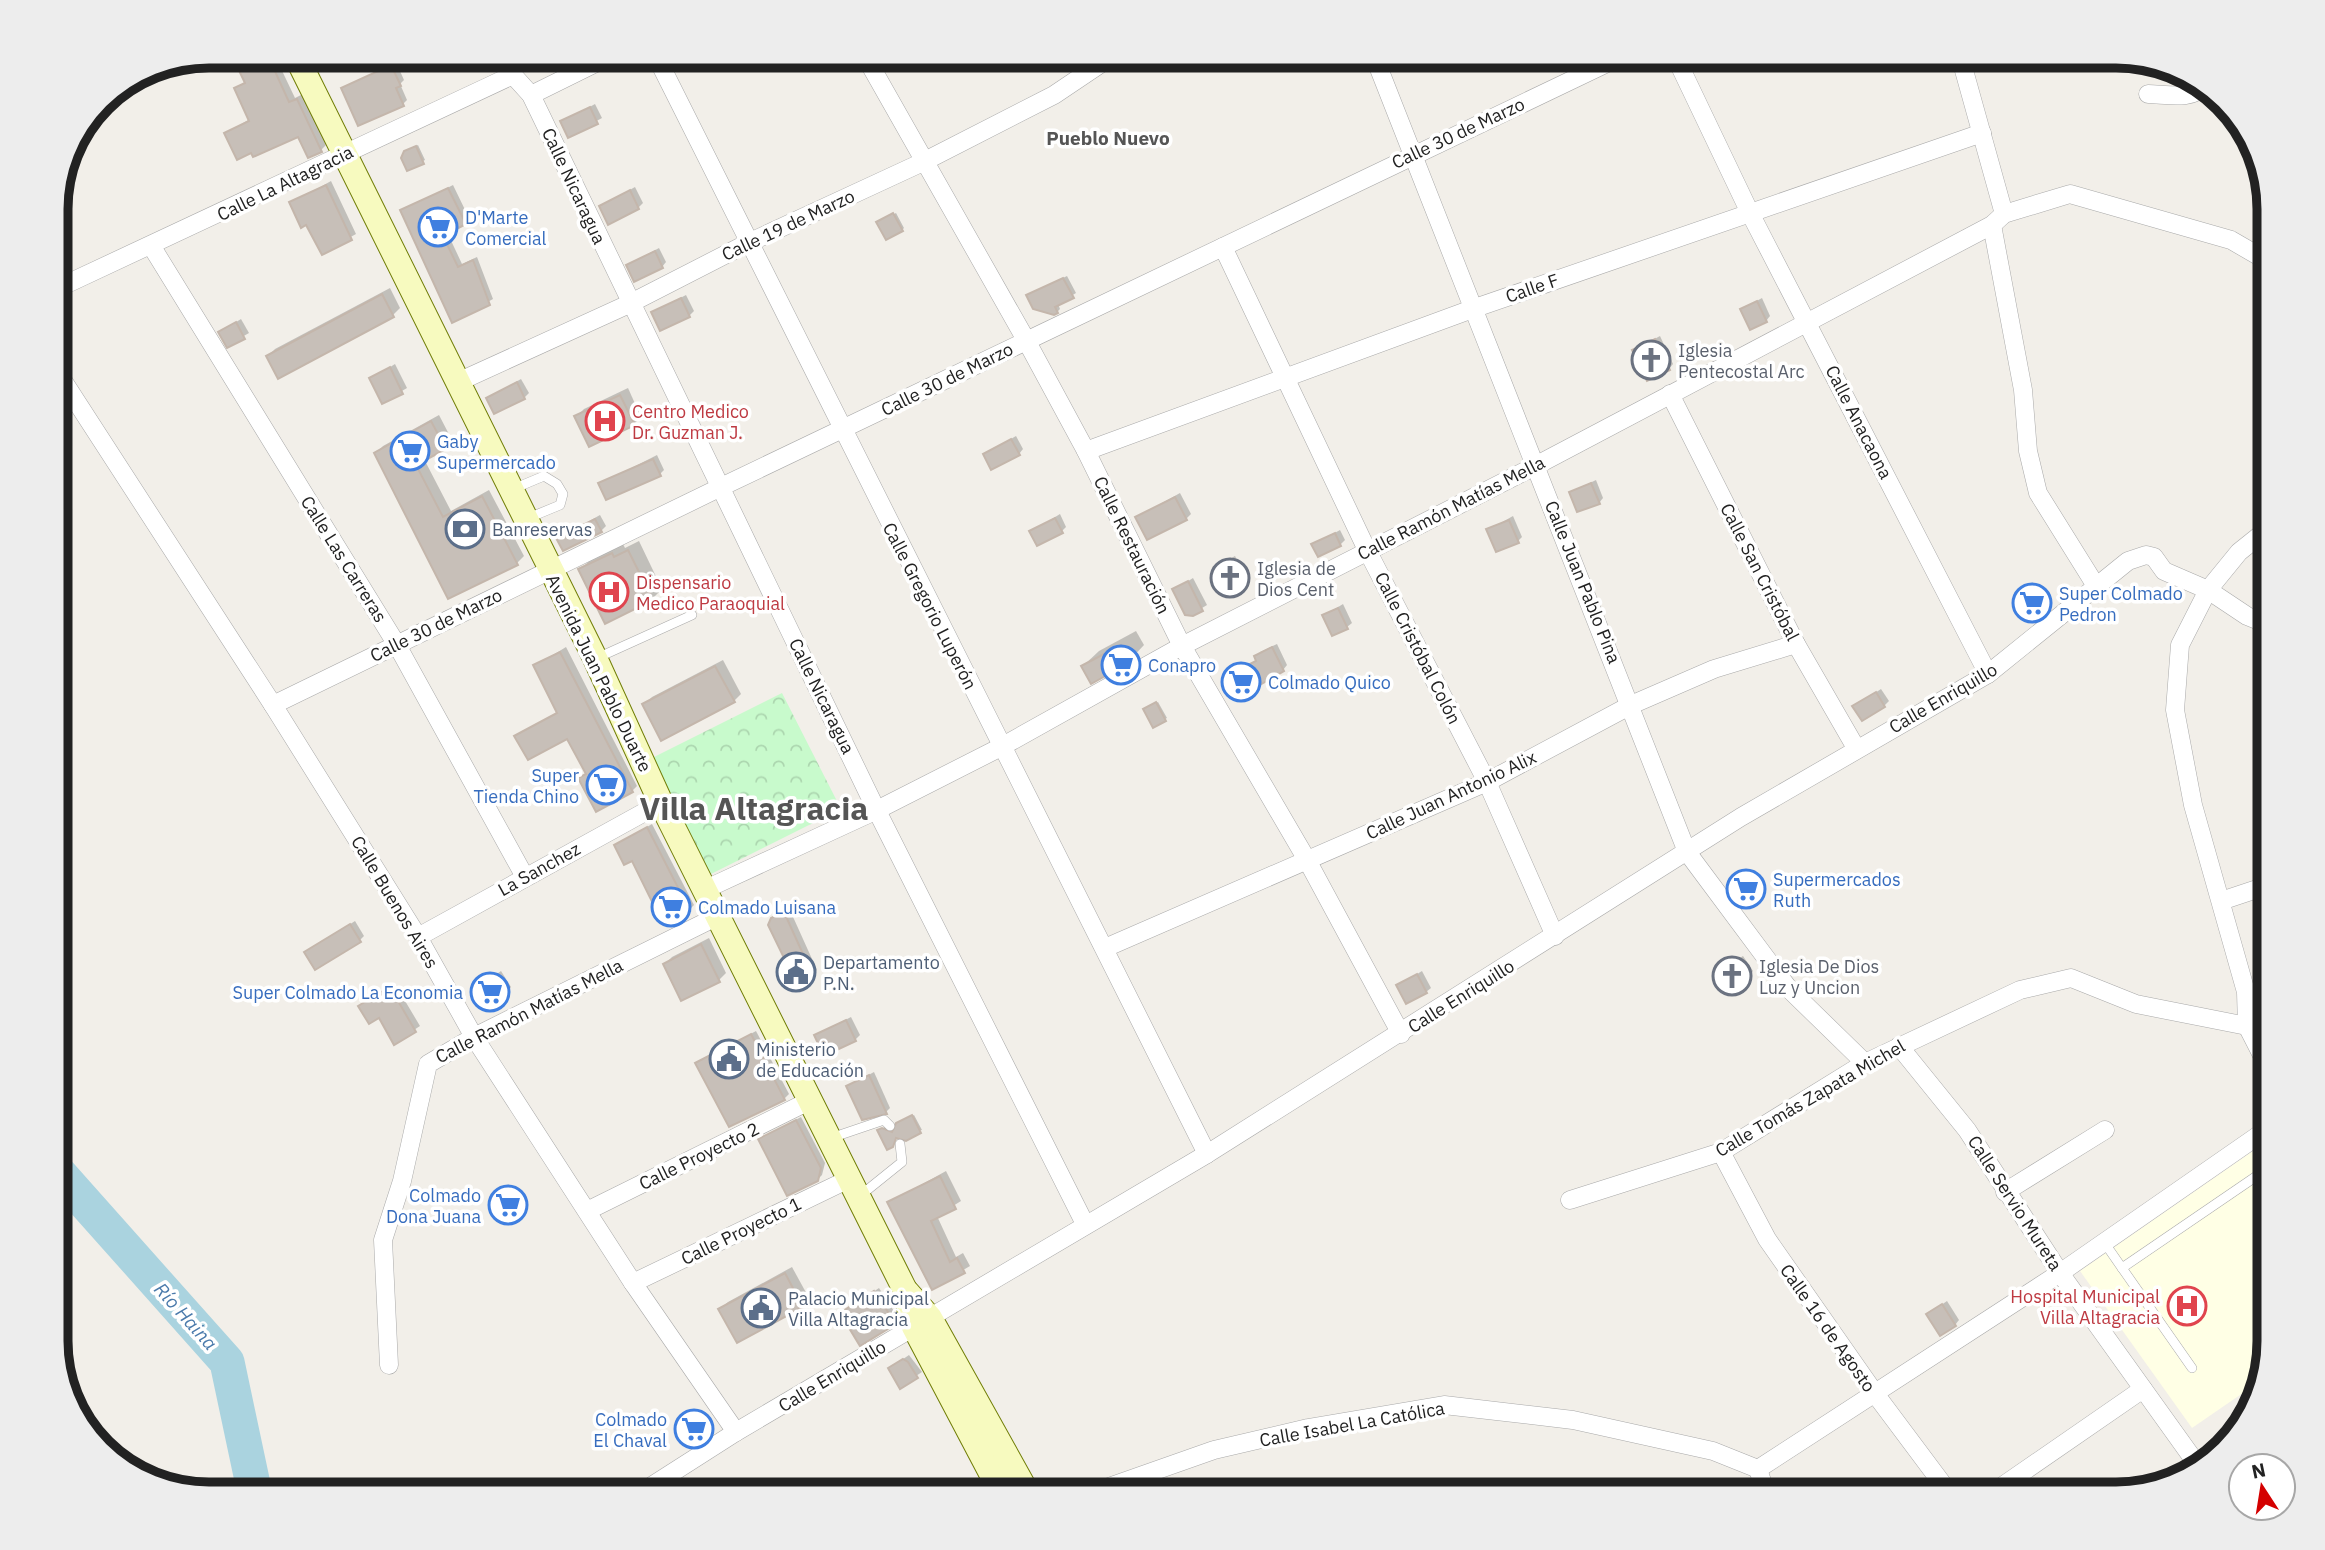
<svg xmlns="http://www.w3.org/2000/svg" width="2325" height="1550" viewBox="0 0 2325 1550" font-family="'IBM Plex Sans',sans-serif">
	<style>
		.education { fill: #ffffe5 }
		.park { fill: url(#park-crowns) }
		.shadow { fill: #0003 }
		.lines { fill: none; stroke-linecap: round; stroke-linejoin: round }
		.river { stroke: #aad3df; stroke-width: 35 }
		.building { fill: #c7bfb8; stroke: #c4b6ab; stroke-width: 2 }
		.lane-casing { stroke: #a9a9a9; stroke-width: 10 }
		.street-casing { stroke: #a9a9a9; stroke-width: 19 }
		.secondary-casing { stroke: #707d05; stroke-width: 26 }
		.lane { stroke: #fff; stroke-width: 9 }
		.street { stroke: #fff; stroke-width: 18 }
		.secondary { stroke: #f7fabf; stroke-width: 24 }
		.labels { text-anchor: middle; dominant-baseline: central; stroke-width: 7; stroke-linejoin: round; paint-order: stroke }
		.street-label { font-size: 18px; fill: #222; stroke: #fff }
		.shop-label { font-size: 18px; fill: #366cbe; stroke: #fff; text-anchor: start }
		.worship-label { font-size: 18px; fill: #5b616d; stroke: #fff; text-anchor: start }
		.health-label { font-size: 18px; fill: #be3a42; stroke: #fff; text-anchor: start }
		.service-label { font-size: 18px; fill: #4e5e75; stroke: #fff; text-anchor: start }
		.neighbourhood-label { font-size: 19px; font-weight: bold; fill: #555; stroke: #fff }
		.water-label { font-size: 19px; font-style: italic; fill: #4a7aab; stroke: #fff }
		.town-label { font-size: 32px; font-weight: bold; fill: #555; stroke: #fff }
		.rim { fill: none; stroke: #222; stroke-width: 9 }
	</style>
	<defs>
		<pattern id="park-crowns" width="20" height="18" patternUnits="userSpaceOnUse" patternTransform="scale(1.75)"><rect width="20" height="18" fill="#c8facc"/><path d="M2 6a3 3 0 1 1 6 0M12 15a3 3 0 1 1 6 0" fill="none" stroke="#acd6af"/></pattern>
	</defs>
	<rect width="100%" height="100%" fill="#f2efe9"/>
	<polygon class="education" points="2269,1140 2269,1341 2256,1384 2192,1428 2080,1271"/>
	<polygon class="park" points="782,693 841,809 711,874 652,758"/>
	<g class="shadow">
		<polygon points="234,56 275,56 295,98 303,94 326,145 321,150 299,134 226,133 250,119 237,88 246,81"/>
		<polygon points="396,62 404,80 400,84 407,100 403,104 343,88"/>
		<polygon points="595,104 602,118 569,136 562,122"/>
		<polygon points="418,145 425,160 408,169 408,150"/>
		<polygon points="331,181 356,234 322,253 307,223 292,203"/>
		<polygon points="453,185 469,218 447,232 462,264 477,257 493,299 453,321 402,211"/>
		<polygon points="635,187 643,203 638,208 601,206"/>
		<polygon points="896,213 904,228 902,230 880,221"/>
		<polygon points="659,248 666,262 662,267 628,265"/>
		<polygon points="1067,276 1076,293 1058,304 1060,309 1057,312 1028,295"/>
		<polygon points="390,288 400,308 393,315 268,356 275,349"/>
		<polygon points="686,295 694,311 689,316 653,312"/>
		<polygon points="1762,298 1770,316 1766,321 1742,309"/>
		<polygon points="241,319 249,333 228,345 220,332"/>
		<polygon points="1660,336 1673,364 1669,369 1634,350"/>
		<polygon points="395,364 407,388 383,402 371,379"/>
		<polygon points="521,379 529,393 524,398 488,398"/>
		<polygon points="628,388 641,417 634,424 576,417 584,409"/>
		<polygon points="439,415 452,440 424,459 451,511 489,490 524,556 517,563 449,597 376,453 383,446"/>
		<polygon points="1016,436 1023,449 1019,454 985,454"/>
		<polygon points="657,455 664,470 660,474 600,484"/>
		<polygon points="1596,480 1603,498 1599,503 1571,492"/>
		<polygon points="1180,493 1191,514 1186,519 1137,517"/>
		<polygon points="1060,514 1066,527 1062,531 1031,532"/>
		<polygon points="600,515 606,526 601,531 559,538"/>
		<polygon points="1513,516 1522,537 1518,541 1488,530"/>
		<polygon points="1340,530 1345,540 1340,545 1313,545"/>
		<polygon points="639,541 662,589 652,599 580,570 590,560 623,544 625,548"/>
		<polygon points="1235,556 1248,582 1244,587 1216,567"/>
		<polygon points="1193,578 1207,605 1192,614 1174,590"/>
		<polygon points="1343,604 1352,623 1347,627 1325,615"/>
		<polygon points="1136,631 1144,645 1129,661 1083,666 1099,651"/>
		<polygon points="1277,644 1287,665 1283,670 1228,676 1257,660 1260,652"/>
		<polygon points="566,647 637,786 632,791 581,779 587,772 568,736 517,736 558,712 535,666"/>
		<polygon points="723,660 741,694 734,701 644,705 652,697"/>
		<polygon points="1881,689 1889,701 1884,706 1855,706"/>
		<polygon points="1158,702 1167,718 1165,719 1147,707"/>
		<polygon points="652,824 694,905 689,910 616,845"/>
		<polygon points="1755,870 1765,886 1760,891 1732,885"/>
		<polygon points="789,908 817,970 812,975 780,969 788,962 773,919"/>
		<polygon points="355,921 364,936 360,940 306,952"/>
		<polygon points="709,938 726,973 719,980 665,964 672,957"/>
		<polygon points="1743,956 1753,971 1749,976 1721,970"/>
		<polygon points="501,971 511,987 507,992 474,990"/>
		<polygon points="1422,971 1431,988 1426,992 1398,986"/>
		<polygon points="395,984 420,1026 394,1043 379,1016 361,1006"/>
		<polygon points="851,1017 860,1035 855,1040 816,1035"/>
		<polygon points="756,1031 789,1094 784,1099 697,1063"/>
		<polygon points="874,1072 890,1108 886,1112 848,1086"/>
		<polygon points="914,1115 922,1130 897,1136 892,1146 879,1130 885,1127 895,1131 900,1122"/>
		<polygon points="801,1117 825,1163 822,1175 817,1180 760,1139"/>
		<polygon points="946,1171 961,1201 937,1216 956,1257 963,1253 970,1266 933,1288 890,1202"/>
		<polygon points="792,1267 809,1298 802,1306 720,1309 728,1302"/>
		<polygon points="879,1288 899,1319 895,1323 842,1313"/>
		<polygon points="1947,1301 1959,1320 1955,1325 1928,1314"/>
		<polygon points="909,1355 922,1372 901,1386 890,1368"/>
		<polygon points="700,1416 706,1431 685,1424"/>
	</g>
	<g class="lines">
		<polyline class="river" points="56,1170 227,1362 255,1494"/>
	</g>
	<g class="building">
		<polygon points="232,56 268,56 289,102 297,99 322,152 308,158 298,137 253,157 251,153 237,160 224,133 249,121 234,88 245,83"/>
		<polygon points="391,65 401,86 396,88 404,106 358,126 341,88"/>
		<polygon points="590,107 598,124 568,138 560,121"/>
		<polygon points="416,146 424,164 407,171 401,158 404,151"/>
		<polygon points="326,185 352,240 322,255 306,225 301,228 289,202"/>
		<polygon points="448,188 466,224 443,236 458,267 473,260 490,305 452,323 400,210"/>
		<polygon points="630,190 639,209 608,225 599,206"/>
		<polygon points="893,213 903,231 886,240 876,222"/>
		<polygon points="655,251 663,268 634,282 626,265"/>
		<polygon points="1063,278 1074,298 1055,307 1058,313 1054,315 1033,309 1026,295"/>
		<polygon points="382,294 394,317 278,379 266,356"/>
		<polygon points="681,298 690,317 660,331 651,312"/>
		<polygon points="1757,301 1767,322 1750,330 1740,309"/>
		<polygon points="236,322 245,339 227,348 218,332"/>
		<polygon points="1655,339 1670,370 1647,381 1632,350"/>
		<polygon points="390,367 403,394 382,404 369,378"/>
		<polygon points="517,382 525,399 494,414 486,398"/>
		<polygon points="620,395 635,425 589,447 574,416"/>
		<polygon points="431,421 446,449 416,465 443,517 482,496 518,565 448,599 374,453"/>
		<polygon points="1011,439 1020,455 991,470 983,454"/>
		<polygon points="653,459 661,476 606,500 598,483"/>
		<polygon points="1591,483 1600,504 1577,512 1569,492"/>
		<polygon points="1175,497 1187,520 1147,540 1135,517"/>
		<polygon points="1055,518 1063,533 1037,546 1029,531"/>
		<polygon points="595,519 602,532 563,551 556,538"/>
		<polygon points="1509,520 1519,543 1496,552 1486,529"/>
		<polygon points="1335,533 1341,546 1318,557 1311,544"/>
		<polygon points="628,550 653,600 605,624 578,569 612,553 614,557"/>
		<polygon points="1230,559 1245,588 1229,596 1214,567"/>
		<polygon points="1188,581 1203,611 1193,616 1185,615 1172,589"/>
		<polygon points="1338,608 1348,629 1332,636 1322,615"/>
		<polygon points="1121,645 1130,662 1091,684 1081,666"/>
		<polygon points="1272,647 1284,671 1237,698 1226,676 1256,661 1254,656"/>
		<polygon points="560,652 633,792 596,812 578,778 586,774 567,739 528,760 514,736 557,713 533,665"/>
		<polygon points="715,666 735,702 661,741 642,704"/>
		<polygon points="1876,692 1885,707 1862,721 1852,706"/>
		<polygon points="1156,702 1166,721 1153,728 1143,709"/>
		<polygon points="647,827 690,911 663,924 632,861 624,865 614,845"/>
		<polygon points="1750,873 1762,892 1741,904 1730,885"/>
		<polygon points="784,912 813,976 788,989 778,968 787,964 768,925 771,918"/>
		<polygon points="350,924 361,942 315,970 304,952"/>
		<polygon points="701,944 720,982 681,1001 663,964"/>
		<polygon points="1738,959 1750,977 1726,993 1714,974"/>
		<polygon points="1417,974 1427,993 1406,1004 1396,985"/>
		<polygon points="496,975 508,993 483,1008 472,990"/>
		<polygon points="390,987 416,1032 394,1045 379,1018 369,1024 358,1006"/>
		<polygon points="846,1020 856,1041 824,1056 814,1035"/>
		<polygon points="751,1034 785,1100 729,1127 695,1063"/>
		<polygon points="869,1075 887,1114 862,1120 846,1086"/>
		<polygon points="912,1115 921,1133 906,1141 896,1138 893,1147 887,1150 877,1130 882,1128 892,1132 896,1123"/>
		<polygon points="796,1120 821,1168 818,1181 787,1196 758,1139"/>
		<polygon points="940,1176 956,1209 931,1221 950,1262 957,1258 965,1273 932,1290 887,1202"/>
		<polygon points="516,1192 524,1205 501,1219 493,1206"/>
		<polygon points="785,1273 803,1307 737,1343 718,1309"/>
		<polygon points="874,1291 896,1324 860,1346 840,1313"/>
		<polygon points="1942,1304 1956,1326 1940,1336 1926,1314"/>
		<polygon points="903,1359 908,1362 918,1378 900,1389 888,1368"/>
		<polygon points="698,1416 707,1433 689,1441 681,1425"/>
	</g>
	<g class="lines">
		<defs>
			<g id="lane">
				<polyline points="513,489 544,476 557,484 563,494 560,505 526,519"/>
				<polyline points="597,658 692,615"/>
				<polyline points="831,1138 884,1120 890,1126"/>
				<polyline points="861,1195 902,1162 900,1144"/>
				<polyline points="2104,1242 2122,1268"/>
				<polyline points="2192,1368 2122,1268 2264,1171 2266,1159 2252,1139"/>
			</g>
			<g id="street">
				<polyline points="505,56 513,75 531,95 872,801 1085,1224"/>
				<polyline points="656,56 1207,1154"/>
				<polyline points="865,56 1026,340 1086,451 1182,646 1307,860 1401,1034"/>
				<polyline points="1374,56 1687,852 1789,989 1865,1063"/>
				<polyline points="1675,56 1750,213 1988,674"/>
				<polyline points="1960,56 2004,214"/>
				<path d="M2148 94C2165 94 2194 101 2204 85"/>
				<polyline points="531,95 610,56"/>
				<polyline points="1992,225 2023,390 2028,451 2038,493 2096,586"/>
				<polyline points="152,247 397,645 525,877"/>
				<polyline points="1223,247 1367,550 1487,782 1555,936"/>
				<polyline points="56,289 513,75"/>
				<polyline points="56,370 273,705 418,937 474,1037 633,1283 736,1432"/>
				<polyline points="458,382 629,304 748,243 923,162 1054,95 1112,56"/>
				<polyline points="1670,394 1796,644 1856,748"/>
				<polyline points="1086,451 1475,308 1982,133"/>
				<polyline points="2269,528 2239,552 2208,590 2180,645 2175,710 2193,805 2246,992 2247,1026 2269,1069"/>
				<polyline points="273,705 721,487 1622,56"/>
				<polyline points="706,889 877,810 1001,747 1182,646 1537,465 1992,225 2004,214 2070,194 2231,240 2269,262"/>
				<polyline points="2221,901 2269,885"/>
				<polyline points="418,937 661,803"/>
				<polyline points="1105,948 1487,782 1631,705 1714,669 1796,644"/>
				<polyline points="1899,1046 1967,1130 2060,1273 2199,1467"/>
				<polyline points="1721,1152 1767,1239 1876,1395 1950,1494"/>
				<polyline points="2005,1192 2105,1130"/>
				<polyline points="1570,1200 1721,1152 1865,1063 2020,990 2071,978 2136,1004 2247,1026"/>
				<polyline points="589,1210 809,1101"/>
				<polyline points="633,1283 849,1179"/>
				<polyline points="389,1365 383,1240 402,1181 428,1064 474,1037 718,916"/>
				<polyline points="1758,1469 2060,1273 2269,1128"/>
				<polyline points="1758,1469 1766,1494"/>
				<polyline points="639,1494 736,1432 1207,1154 1741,817 1988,674 2128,561 2146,555 2154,557 2164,571 2208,590 2247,616 2269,625"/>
				<polyline points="1089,1494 1214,1450 1308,1428 1444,1405 1573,1420 1713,1451 1758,1469"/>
				<polyline points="1991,1494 2143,1389"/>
			</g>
			<g id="secondary">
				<polyline points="296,56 595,658 661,803 904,1288 914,1327 1002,1494"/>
				<polyline points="907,1292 930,1318 1028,1494"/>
			</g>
		</defs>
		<use href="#lane" class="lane-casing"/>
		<use href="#street" class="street-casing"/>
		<use href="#secondary" class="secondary-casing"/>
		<use href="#lane" class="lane"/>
		<use href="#street" class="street"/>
		<use href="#secondary" class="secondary"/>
	</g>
	<defs>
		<symbol id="supermarket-ring" viewBox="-11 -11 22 22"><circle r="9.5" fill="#fff" stroke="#3f7fe0" stroke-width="1.5"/><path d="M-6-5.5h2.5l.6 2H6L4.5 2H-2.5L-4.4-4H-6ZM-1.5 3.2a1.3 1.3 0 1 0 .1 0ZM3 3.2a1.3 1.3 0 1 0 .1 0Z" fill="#3f7fe0"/></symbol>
		<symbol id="church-ring" viewBox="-11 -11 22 22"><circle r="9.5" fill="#fff" stroke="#6b7280" stroke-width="1.5"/><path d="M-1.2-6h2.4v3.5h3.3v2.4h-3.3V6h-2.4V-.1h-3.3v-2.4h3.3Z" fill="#6b7280"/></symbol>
		<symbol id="hospital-ring" viewBox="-11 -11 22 22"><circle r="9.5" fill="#fff" stroke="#e0444e" stroke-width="1.5"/><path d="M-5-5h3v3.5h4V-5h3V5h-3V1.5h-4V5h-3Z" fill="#e0444e"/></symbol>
		<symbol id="bank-ring" viewBox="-11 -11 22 22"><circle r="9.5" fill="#fff" stroke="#5c6f8a" stroke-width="1.5"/><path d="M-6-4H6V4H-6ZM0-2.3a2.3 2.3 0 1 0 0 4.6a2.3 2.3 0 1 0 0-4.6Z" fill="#5c6f8a"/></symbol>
		<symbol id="civic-ring" viewBox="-11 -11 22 22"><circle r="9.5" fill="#fff" stroke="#5c6f8a" stroke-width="1.5"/><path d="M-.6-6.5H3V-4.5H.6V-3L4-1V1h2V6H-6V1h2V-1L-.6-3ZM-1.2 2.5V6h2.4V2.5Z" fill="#5c6f8a"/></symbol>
	</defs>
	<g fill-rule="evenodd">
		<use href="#supermarket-ring" x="416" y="205" width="44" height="44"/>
		<use href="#church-ring" x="1629" y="338" width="44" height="44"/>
		<use href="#hospital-ring" x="583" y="399" width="44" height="44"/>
		<use href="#supermarket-ring" x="388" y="429" width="44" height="44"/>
		<use href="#bank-ring" x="443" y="507" width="44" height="44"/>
		<use href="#church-ring" x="1208" y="556" width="44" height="44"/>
		<use href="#hospital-ring" x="587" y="570" width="44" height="44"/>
		<use href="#supermarket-ring" x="2010" y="581" width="44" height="44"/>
		<use href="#supermarket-ring" x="1099" y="643" width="44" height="44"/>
		<use href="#supermarket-ring" x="1219" y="660" width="44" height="44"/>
		<use href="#supermarket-ring" x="584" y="763" width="44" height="44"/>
		<use href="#supermarket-ring" x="1724" y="867" width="44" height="44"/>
		<use href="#supermarket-ring" x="649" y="885" width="44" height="44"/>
		<use href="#civic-ring" x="774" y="950" width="44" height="44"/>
		<use href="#church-ring" x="1710" y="954" width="44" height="44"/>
		<use href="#supermarket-ring" x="468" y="970" width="44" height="44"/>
		<use href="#civic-ring" x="707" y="1037" width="44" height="44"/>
		<use href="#supermarket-ring" x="486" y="1183" width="44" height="44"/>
		<use href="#hospital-ring" x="2165" y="1284" width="44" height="44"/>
		<use href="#civic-ring" x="739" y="1286" width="44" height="44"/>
		<use href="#supermarket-ring" x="672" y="1407" width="44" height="44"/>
	</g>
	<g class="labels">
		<g class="street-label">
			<text transform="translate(1458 133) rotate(-25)">Calle 30 de Marzo</text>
			<text transform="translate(285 183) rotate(-26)">Calle La Altagracia</text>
			<text transform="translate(574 186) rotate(65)">Calle Nicaragua</text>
			<text transform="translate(788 225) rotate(-25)">Calle 19 de Marzo</text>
			<text transform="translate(1532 288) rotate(-19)">Calle F</text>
			<text transform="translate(947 379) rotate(-26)">Calle 30 de Marzo</text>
			<text transform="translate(1859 422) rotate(63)">Calle Anacaona</text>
			<text transform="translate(1451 508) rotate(-27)">Calle Ramón Matías Mella</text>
			<text transform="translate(1132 545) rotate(64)">Calle Restauración</text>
			<text transform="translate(344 559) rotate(58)">Calle Las Carreras</text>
			<text transform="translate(1760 572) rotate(63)">Calle San Cristóbal</text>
			<text transform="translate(1583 582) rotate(68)">Calle Juan Pablo Pina</text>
			<text transform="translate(930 606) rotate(63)">Calle Gregorio Luperón</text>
			<text transform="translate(436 625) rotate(-26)">Calle 30 de Marzo</text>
			<text transform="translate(1418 648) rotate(63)">Calle Cristóbal Colón</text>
			<text transform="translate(599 673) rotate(64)">Avenida Juan Pablo Duarte</text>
			<text transform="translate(822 696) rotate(64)">Calle Nicaragua</text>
			<text transform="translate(1943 698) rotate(-30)">Calle Enriquillo</text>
			<text transform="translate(1451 795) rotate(-25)">Calle Juan Antonio Alix</text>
			<text transform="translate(539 869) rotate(-29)">La Sanchez</text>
			<text transform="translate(395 902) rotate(59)">Calle Buenos Aires</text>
			<text transform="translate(1461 996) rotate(-32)">Calle Enriquillo</text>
			<text transform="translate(529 1011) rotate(-27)">Calle Ramón Matías Mella</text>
			<text transform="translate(1810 1098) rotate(-30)">Calle Tomás Zapata Michel</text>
			<text transform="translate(699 1156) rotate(-26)">Calle Proyecto 2</text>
			<text transform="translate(2015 1203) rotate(57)">Calle Servio Mureta</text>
			<text transform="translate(741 1231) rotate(-26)">Calle Proyecto 1</text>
			<text transform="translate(1828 1328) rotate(55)">Calle 16 de Agosto</text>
			<text transform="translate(832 1376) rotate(-31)">Calle Enriquillo</text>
			<text transform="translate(1352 1424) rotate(-10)">Calle Isabel La Católica</text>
		</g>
		<g class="shop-label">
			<text x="465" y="217">D'Marte<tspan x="465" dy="21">Comercial</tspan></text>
			<text x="437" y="441">Gaby<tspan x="437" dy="21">Supermercado</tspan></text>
			<text x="2059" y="593">Super Colmado<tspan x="2059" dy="21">Pedron</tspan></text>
			<text x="1148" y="665">Conapro</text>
			<text x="1268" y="682">Colmado Quico</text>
			<text x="579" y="775" text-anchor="end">Super<tspan x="579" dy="21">Tienda Chino</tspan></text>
			<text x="1773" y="879">Supermercados<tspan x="1773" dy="21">Ruth</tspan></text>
			<text x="698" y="907">Colmado Luisana</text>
			<text x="463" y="992" text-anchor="end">Super Colmado La Economia</text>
			<text x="481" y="1195" text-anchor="end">Colmado<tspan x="481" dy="21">Dona Juana</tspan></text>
			<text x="667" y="1419" text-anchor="end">Colmado<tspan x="667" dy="21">El Chaval</tspan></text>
		</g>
		<g class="worship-label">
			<text x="1678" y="350">Iglesia<tspan x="1678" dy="21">Pentecostal Arc</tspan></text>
			<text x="1257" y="568">Iglesia de<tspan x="1257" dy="21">Dios Cent</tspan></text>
			<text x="1759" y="966">Iglesia De Dios<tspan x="1759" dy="21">Luz y Uncion</tspan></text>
		</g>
		<g class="health-label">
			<text x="632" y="411">Centro Medico<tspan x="632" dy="21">Dr. Guzman J.</tspan></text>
			<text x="636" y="582">Dispensario<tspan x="636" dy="21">Medico Paraoquial</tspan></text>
			<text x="2160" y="1296" text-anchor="end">Hospital Municipal<tspan x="2160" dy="21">Villa Altagracia</tspan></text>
		</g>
		<g class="service-label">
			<text x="492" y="529">Banreservas</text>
			<text x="823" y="962">Departamento<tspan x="823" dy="21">P.N.</tspan></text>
			<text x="756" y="1049">Ministerio<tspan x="756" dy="21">de Educación</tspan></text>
			<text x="788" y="1298">Palacio Municipal<tspan x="788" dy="21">Villa Altagracia</tspan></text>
		</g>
		<g class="neighbourhood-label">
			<text x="1108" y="138">Pueblo Nuevo</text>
		</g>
		<g class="water-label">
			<text transform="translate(186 1316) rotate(48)">Río Haina</text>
		</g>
		<g class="town-label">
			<text x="754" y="808">Villa Altagracia</text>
		</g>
	</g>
	<path d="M0 0H2325V1550H0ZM209 68H2116A141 141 0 0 1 2257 209V1341A141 141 0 0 1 2116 1482H209A141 141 0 0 1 68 1341V209A141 141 0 0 1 209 68Z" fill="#ededed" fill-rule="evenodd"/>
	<path class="rim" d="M209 68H2116A141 141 0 0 1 2257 209V1341A141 141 0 0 1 2116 1482H209A141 141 0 0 1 68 1341V209A141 141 0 0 1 209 68Z"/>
	<g transform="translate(2262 1487) rotate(348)"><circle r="33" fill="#ffffff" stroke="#a7a7a7" stroke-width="2"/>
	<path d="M0-5L12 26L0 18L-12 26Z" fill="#d40000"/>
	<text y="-10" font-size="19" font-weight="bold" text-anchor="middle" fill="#222222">N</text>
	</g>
</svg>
